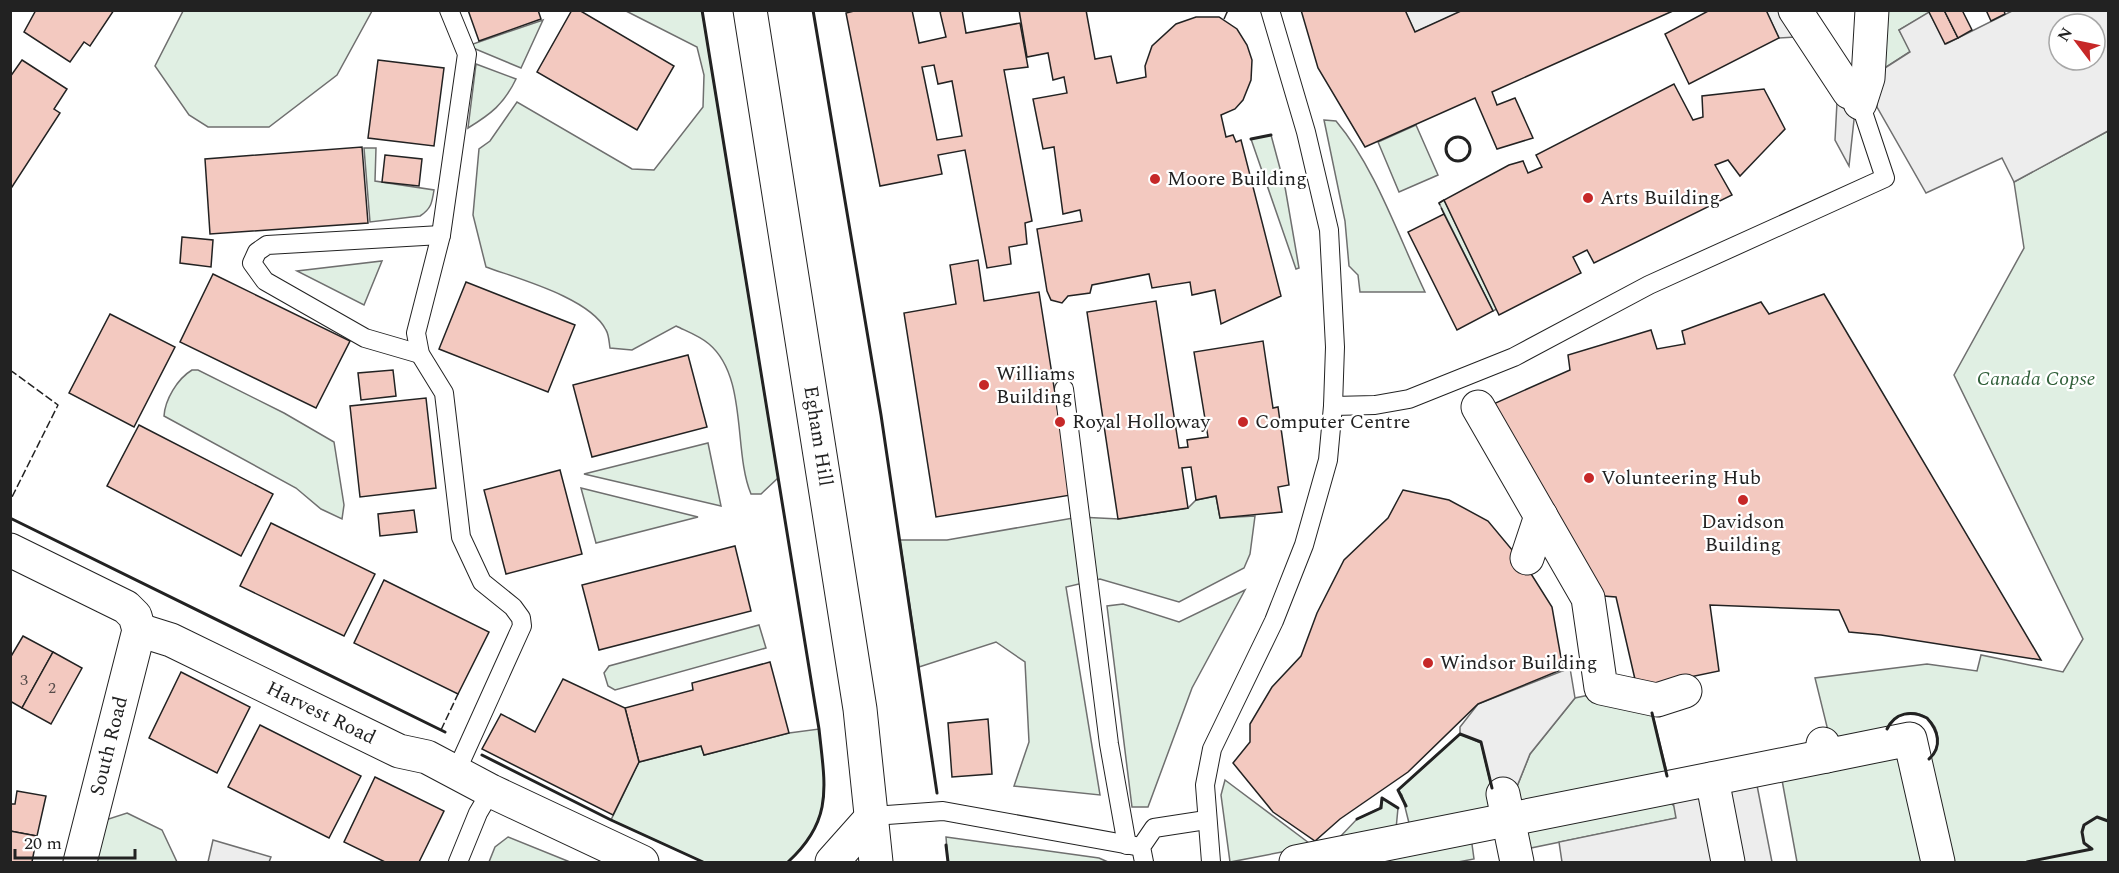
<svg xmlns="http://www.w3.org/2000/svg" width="2119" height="873" viewBox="0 0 2119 873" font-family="Spectral,serif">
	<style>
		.green { fill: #e0efe3; stroke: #6f6f6f; stroke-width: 1.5 }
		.parking { fill: #ededed; stroke: #6f6f6f; stroke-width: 1.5; fill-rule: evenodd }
		.building { fill: #f3c9c0; stroke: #222; stroke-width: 1.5; fill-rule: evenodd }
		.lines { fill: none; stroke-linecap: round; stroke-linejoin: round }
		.lane-casing { stroke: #222; stroke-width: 20 }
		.street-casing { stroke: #222; stroke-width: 35 }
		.secondary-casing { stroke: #222; stroke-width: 35 }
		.primary-casing { stroke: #222; stroke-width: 35 }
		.lane { stroke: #fff; stroke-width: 18 }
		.street { stroke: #fff; stroke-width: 33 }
		.secondary { stroke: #fff; stroke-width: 33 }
		.primary { stroke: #fff; stroke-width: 33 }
		.fence { stroke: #222; stroke-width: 1.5; stroke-dasharray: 8 3; stroke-linecap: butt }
		.wall { stroke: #222; stroke-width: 3 }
		.poi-dot { fill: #c62828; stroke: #fff; stroke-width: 2 }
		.labels { text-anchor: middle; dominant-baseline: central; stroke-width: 4.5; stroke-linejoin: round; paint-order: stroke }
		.number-label { font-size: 16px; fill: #564c4a }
		.poi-label { font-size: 20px; fill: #222; stroke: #fff; text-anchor: start }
		.park-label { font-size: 20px; font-style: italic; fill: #2f5e38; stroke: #fff }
		.street-label { font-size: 20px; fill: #222; stroke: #fff }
	</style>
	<rect width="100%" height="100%" fill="#fff"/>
	<g class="green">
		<polygon points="183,11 183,10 372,11 337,75 269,127 208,127 189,115 155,66"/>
		<path d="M626 11H702L778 478 761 494H751C733 451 748 377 709 344 700 336 686 331 676 326L632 350 610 348C609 342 609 335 606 330 590 298 519 279 486 267L473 215 479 149 490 141 517 102 632 169 654 170 703 107 704 75 697 47Z"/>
		<polygon points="1883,11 1932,11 1899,30 1911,51 1877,73"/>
		<polygon points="543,20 521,68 473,48 473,44"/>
		<path d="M476 64 516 79C504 104 491 114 468 128Z"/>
		<path d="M1324 120 1336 121C1375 167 1399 238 1425 292H1360L1358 275 1349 266 1345 221Z"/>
		<polygon points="1416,125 1438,175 1399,192 1378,142"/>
		<path d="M2108 131V862H1949L1925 763C1963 730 1906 687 1886 733L1831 743 1815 678 1927 664 1977 671 1981 655 2063 672 2083 639 1954 375 2024 248 2014 182Z"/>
		<polygon points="1271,135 1285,187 1299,268 1296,269 1251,139"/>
		<path d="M364 148H376L375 181 434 190C432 203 431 209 420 216L370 222Z"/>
		<polygon points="1444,200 1497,309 1493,311 1439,203"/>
		<polygon points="382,261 364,305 297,271"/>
		<path d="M192 370H198L284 413 334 442 344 505 342 519 321 509 296 488 164 416C165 400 177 379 192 370Z"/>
		<polygon points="708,443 721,506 584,474"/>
		<polygon points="581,488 698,517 596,543"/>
		<polygon points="1216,496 1220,518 1255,516 1250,554 1244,568 1179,602 1100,579 1066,587 1100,795 1014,786 1029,742 1025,662 996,642 919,667 900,540 947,540 1079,517 1119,519 1188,508 1196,500"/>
		<polygon points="1245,590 1192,688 1148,807 1132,807 1107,606 1123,604 1179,622"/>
		<polygon points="759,625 766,648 615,690 608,686 604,673 609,666"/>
		<polygon points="1589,695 1650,704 1668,776 1525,805 1514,794 1530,754 1575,698"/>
		<path d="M819 729C825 786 834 820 788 862H703L611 820 639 762 701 746 704 755 789 733Z"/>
		<polygon points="1460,734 1481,742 1493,794 1490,807 1410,827 1402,795 1398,790"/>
		<polygon points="1899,755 1925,862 1797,862 1782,780"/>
		<polygon points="1225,780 1313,846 1230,862 1221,795"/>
		<polygon points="1382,798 1398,808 1396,829 1337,840 1357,819 1380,808"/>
		<polygon points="1669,801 1675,807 1677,818 1526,849 1526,829"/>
		<polygon points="127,813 162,830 177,862 84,862 93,824"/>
		<polygon points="508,837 570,862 489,862 495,847"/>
		<polygon points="946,837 1099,858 1108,862 948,862"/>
		<polygon points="1471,837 1474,859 1458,862 1352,862"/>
	</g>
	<g class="parking">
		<polygon points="1405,11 1463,11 1415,32"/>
		<polygon points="1766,11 1813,11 1858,83 1849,166 1835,140 1837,102 1796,37 1779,38"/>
		<path d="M2012 11H2108V131L2014 182 2002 158 1926 193 1877 107V73L1910 52 1899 30 1929 12 1946 44ZM2059 24H2095V60H2059Z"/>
		<polygon points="1570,668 1575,698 1530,754 1514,794 1493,794 1481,743 1460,734 1460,727 1478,704"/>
		<polygon points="1754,770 1772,862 1562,862 1559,842 1676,818 1672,796"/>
		<polygon points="213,840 271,857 269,862 208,862"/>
	</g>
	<g class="building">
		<polygon points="36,10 114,10 90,46 84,42 70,62 24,32"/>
		<polygon points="468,10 538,10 541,19 479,41"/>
		<polygon points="572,10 579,10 674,66 637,130 537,72"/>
		<path d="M858 10H912L919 43 946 37 940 12 944 10H962L966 33 1020 23 1028 67 1004 70 1032 221 1025 223 1027 244 1009 247 1011 264 987 268 965 150 938 155 942 174 880 186 846 13ZM934 65 938 84 952 81 962 136 937 140 922 67Z"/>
		<polygon points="1019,10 1086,10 1095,59 1111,56 1117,83 1146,77 1145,66 1152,46 1176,24 1196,17 1219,17 1237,29 1247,45 1252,60 1251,80 1243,100 1235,109 1221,115 1226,137 1233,135 1236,142 1241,140 1281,296 1221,324 1215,290 1192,295 1190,282 1152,288 1149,274 1092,285 1090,293 1068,296 1062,303 1051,300 1047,291 1037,229 1082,221 1080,210 1063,214 1054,147 1043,149 1033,99 1067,93 1064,77 1053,80 1048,53 1027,57"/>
		<polygon points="1301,10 1405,10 1415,32 1463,10 1675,10 1492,92 1497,105 1515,98 1533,138 1497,149 1475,98 1365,147 1318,68"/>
		<polygon points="1710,10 1766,10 1779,38 1689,84 1665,34"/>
		<polygon points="1932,10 1944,10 1958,38 1945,44 1929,12"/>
		<polygon points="1944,10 1962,10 1972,30 1958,38"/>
		<polygon points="1986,10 2004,10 2005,14 1991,21"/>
		<polygon points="22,60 67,89 54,109 60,113 10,190 10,77"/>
		<polygon points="378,60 444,68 434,146 368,138"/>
		<polygon points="1674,84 1693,120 1703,117 1702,96 1764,89 1785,129 1740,176 1728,160 1715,165 1732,195 1594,263 1587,250 1573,257 1581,273 1499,315 1444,200 1509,165 1523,161 1528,173 1542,167 1536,155"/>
		<polygon points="362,147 368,223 210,234 205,159"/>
		<polygon points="385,155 422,159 419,186 382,182"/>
		<polygon points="1444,214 1493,311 1457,330 1408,232"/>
		<polygon points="182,237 213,240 211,267 180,263"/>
		<polygon points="978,260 984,301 1039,292 1071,495 936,517 904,313 956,304 950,265"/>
		<polygon points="213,274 350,341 316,408 180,342"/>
		<polygon points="466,282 575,325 548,392 439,349"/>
		<polygon points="1824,294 2041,660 1881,635 1849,632 1839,610 1710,605 1719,671 1637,688 1616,597 1590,595 1491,405 1570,370 1568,355 1651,330 1657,349 1685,344 1682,331 1761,302 1769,314"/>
		<polygon points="1156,301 1179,448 1188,447 1187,440 1208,437 1194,352 1263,341 1273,408 1278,407 1289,485 1278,487 1282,512 1220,518 1216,496 1196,500 1191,467 1182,468 1188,508 1118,519 1087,312"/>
		<polygon points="110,314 175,347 134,427 69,393"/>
		<polygon points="688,355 707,427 592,457 573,385"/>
		<polygon points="393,370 396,396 361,400 358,373"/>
		<polygon points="426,398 436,488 360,497 350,406"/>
		<polygon points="139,425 273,494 241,556 107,486"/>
		<polygon points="560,470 582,554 506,574 484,490"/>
		<polygon points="1403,490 1449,500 1488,521 1528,569 1552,607 1563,669 1478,704 1408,772 1340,819 1315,841 1273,812 1233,763 1250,742 1250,724 1272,687 1301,656 1317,613 1344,560 1388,518"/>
		<polygon points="414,510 417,532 380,536 378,514"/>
		<polygon points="271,523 375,574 344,636 240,586"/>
		<polygon points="735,546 751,611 599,650 582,585"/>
		<polygon points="384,580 489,632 458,694 354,643"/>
		<polygon points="23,636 53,652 22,708 10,701 10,658"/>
		<polygon points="53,652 82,668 51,724 22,708"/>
		<polygon points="770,662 789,733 704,755 701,746 639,762 625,708 693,690 692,683"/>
		<polygon points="181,672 250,707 217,773 149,738"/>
		<polygon points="563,679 625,708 639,762 613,815 482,749 501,714 535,732"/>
		<polygon points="988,719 992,774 952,777 948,723"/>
		<polygon points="260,725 361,776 329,838 228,787"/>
		<polygon points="375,777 444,811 419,862 385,862 344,842"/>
		<polygon points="17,791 46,796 37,836 10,831 10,804 15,804"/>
		<polygon points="10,831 37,836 32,862 10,862"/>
	</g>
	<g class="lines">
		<defs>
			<g id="lane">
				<polyline points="449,10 467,54 441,235 416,333 420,354 444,393 461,537 482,582 513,607 521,618 522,626 456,772"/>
				<polyline points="420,354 365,338 265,281 252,263 257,252 267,245 441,235"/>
				<polyline points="1064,389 1109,744 1127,845"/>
				<polyline points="1333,406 1375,405 1409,399 1514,357 1649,285 1885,178 1860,103 1854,98"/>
				<polyline points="873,816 943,811 1141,847"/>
				<polyline points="458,862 478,813 491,791"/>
				<polyline points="1144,862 1141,847 1154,828 1206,820"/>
				<polyline points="1211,862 1205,785 1212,749 1274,621 1304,545 1328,460 1333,406 1335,347 1329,230 1306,132 1270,10"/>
			</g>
			<g id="street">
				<polyline points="1795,10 1849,92"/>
				<polyline points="1860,103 1868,78 1872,10"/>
				<polyline points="1478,407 1588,598 1601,688 1657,700 1685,691"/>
				<polyline points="10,550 126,607 135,616 139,630 80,862"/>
				<polyline points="1527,558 1541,516"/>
				<polyline points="1823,744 1826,756 1910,739 1938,862"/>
				<polyline points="1712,779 1728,862"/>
				<polyline points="1503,794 1517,862"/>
				<polyline points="1296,862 1826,756"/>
			</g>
			<g id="secondary">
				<polyline points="139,630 171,640 399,751 427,757 491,791 642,862"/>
				<polyline points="832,862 873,816"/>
			</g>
			<polyline id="primary" points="750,10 860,709 876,862"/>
		</defs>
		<use href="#lane" class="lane-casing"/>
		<use href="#street" class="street-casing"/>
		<use href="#secondary" class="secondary-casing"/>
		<use href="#primary" class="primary-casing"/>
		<use href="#lane" class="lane"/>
		<use href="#street" class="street"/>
		<use href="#secondary" class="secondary"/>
		<use href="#primary" class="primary"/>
		<g class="fence">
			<polyline points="1224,19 1228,10"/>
			<polyline points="1444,200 1439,203 1444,214"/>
			<polyline points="10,370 58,405 10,501"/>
			<polyline points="441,730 458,694"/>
		</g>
		<g class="wall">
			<path d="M702 10 819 729C825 786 834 820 788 862"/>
			<polyline points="813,10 881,415 937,793"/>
			<circle cx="1458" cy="149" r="12"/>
			<polyline points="1251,139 1271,135"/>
			<polyline points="10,518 445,732"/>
			<polyline points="1652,713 1667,776"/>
			<path d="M1887 729C1895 712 1912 710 1927 718 1938 730 1943 747 1929 759"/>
			<polyline points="482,755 611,820 703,862"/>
			<polyline points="1406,806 1398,790 1460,734 1481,742 1492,788"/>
			<polyline points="1357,819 1381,808 1382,798 1398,808"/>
			<polyline points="946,845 948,862"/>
			<polyline points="2027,862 2092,849 2084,843 2082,832 2084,825 2097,817 2108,821"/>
		</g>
	</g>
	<g class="poi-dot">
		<circle cx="1155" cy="179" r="6"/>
		<circle cx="1588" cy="198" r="6"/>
		<circle cx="984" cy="385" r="6"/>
		<circle cx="1060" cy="422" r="6"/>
		<circle cx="1243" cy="422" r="6"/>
		<circle cx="1589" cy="478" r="6"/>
		<circle cx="1743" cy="500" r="6"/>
		<circle cx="1428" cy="663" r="6"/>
	</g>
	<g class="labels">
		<g class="number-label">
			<text x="24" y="680">3</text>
			<text x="52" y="688">2</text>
		</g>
		<g class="poi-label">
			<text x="1167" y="179">Moore Building</text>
			<text x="1600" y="198">Arts Building</text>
			<text x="996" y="374">Williams<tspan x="996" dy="23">Building</tspan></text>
			<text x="1072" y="422">Royal Holloway</text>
			<text x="1255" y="422">Computer Centre</text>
			<text x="1601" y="478">Volunteering Hub</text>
			<text x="1743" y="522" text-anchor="middle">Davidson<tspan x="1743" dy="23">Building</tspan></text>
			<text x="1440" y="663">Windsor Building</text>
		</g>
		<g class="park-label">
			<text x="2036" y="379">Canada Copse</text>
		</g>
		<g class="street-label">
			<text transform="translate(818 436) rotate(81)">Egham Hill</text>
			<text transform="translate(321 713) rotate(26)">Harvest Road</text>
			<text transform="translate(109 746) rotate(-76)">South Road</text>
		</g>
	</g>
	<rect width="2119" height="873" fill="none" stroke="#222222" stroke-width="24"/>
	<g transform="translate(2077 42) rotate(302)"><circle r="28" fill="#ffffff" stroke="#a7a7a7" stroke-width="1.5"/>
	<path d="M0-4.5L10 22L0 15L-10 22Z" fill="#c62828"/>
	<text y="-9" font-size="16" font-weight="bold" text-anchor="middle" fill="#222222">N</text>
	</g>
	<path d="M15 849v9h120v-9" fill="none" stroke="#222222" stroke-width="3"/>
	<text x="24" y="849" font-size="18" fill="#222222" stroke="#ffffff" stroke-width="4.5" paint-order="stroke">20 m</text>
</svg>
